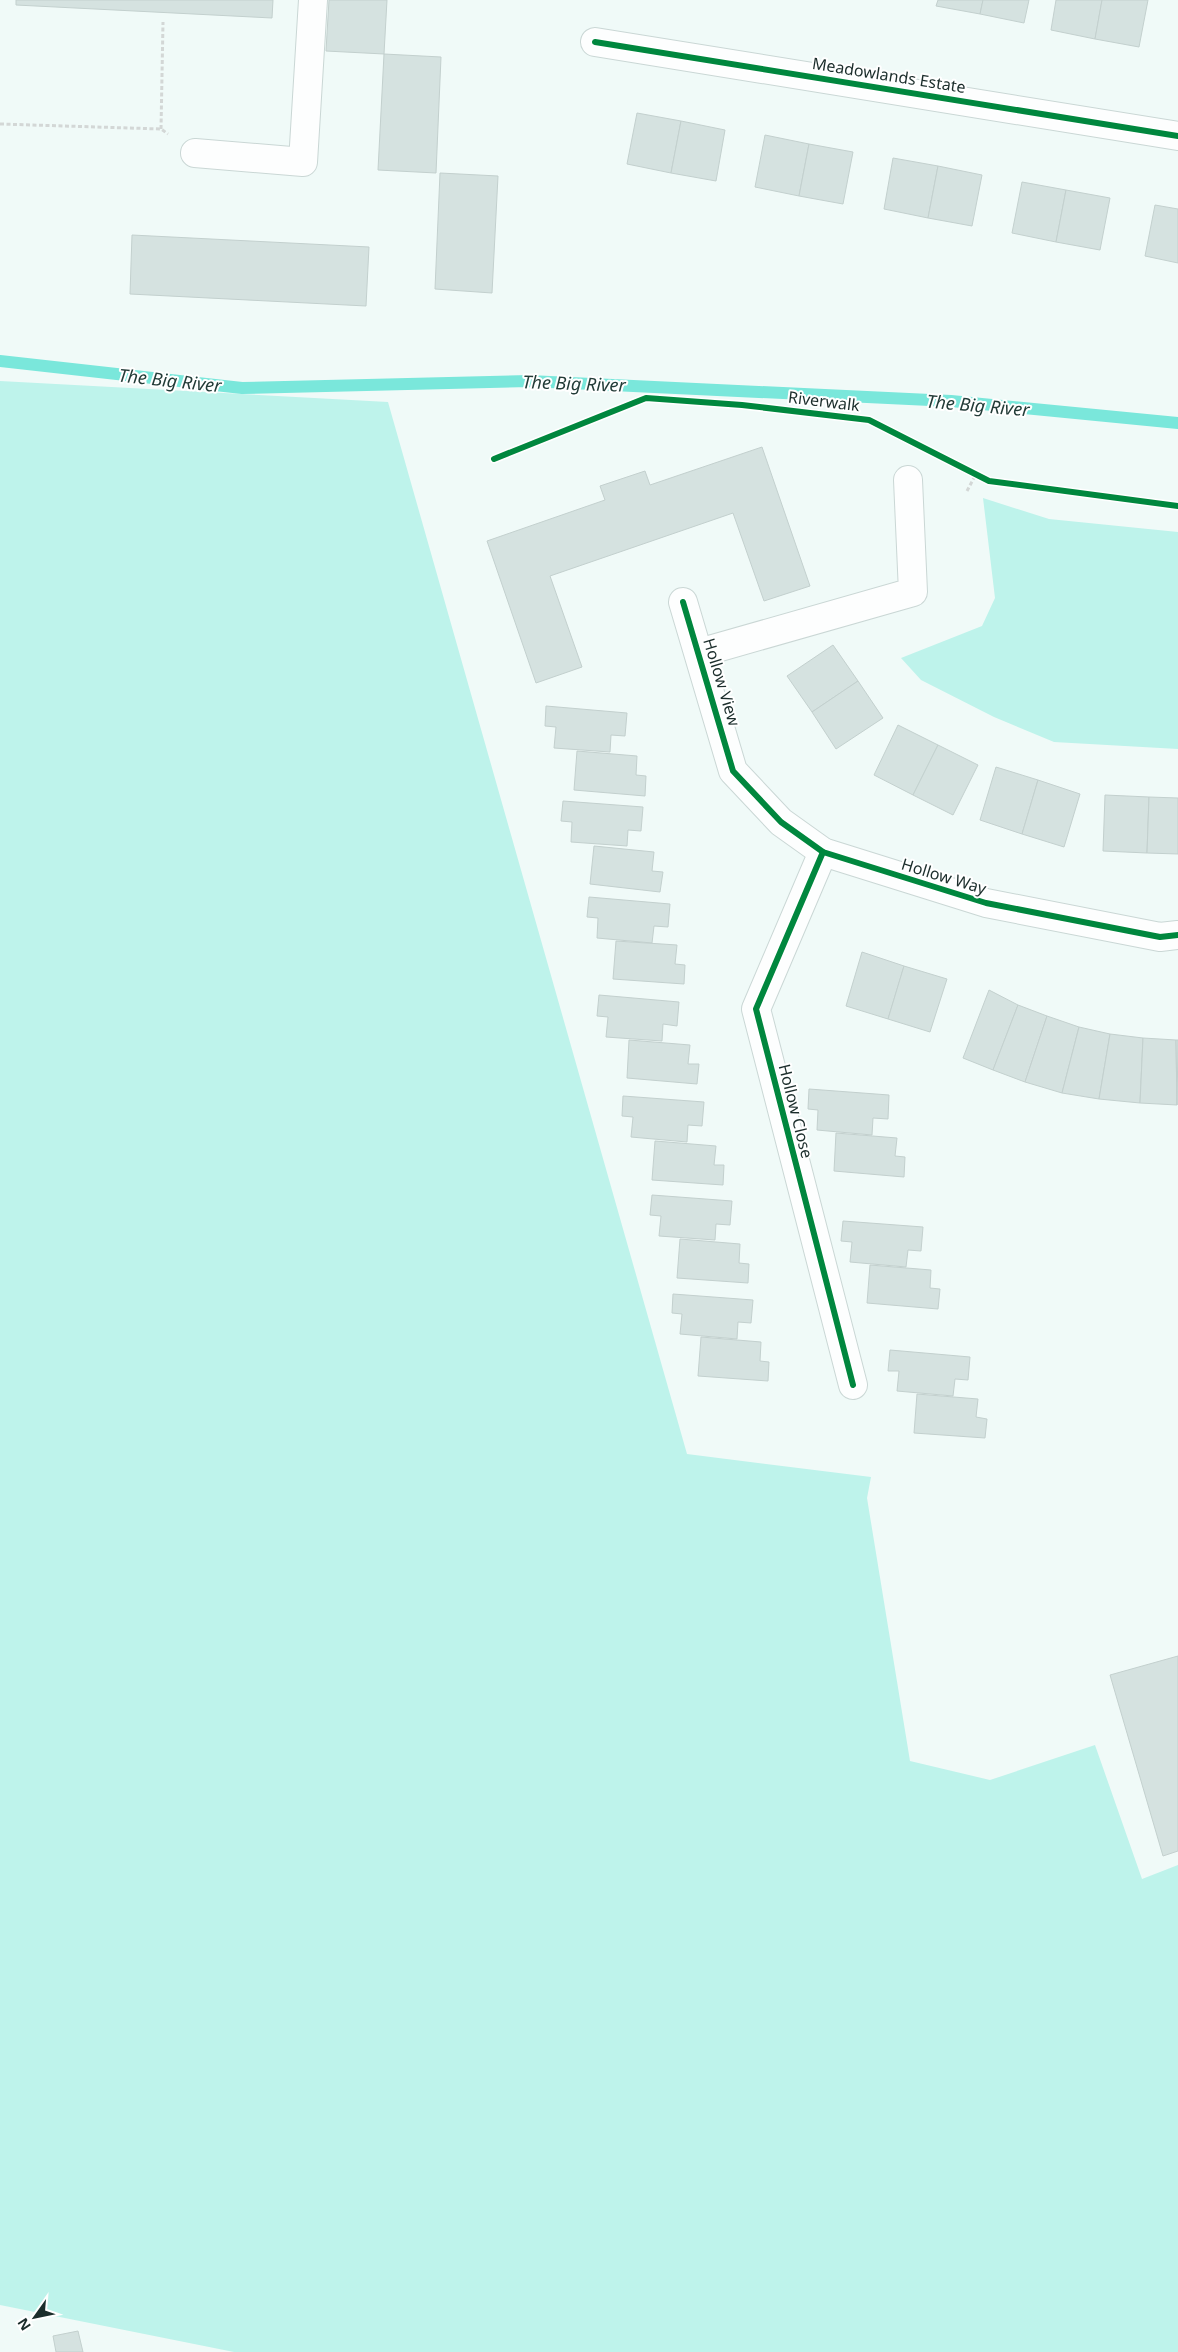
<svg xmlns="http://www.w3.org/2000/svg" width="1178" height="2352" viewBox="0 0 1178 2352" font-family="'Noto Sans',sans-serif">
	<style>
		.green { fill: #bef3eb }
		.lines { fill: none; stroke-linecap: round; stroke-linejoin: round }
		.stream { stroke: #7ae7db; stroke-width: 12 }
		.building { fill: #d5e2e0; stroke: #c3d0ce }
		.minor-casing { stroke: #cad7d5; stroke-width: 30 }
		.path { stroke: #d3d7d6; stroke-width: 3; stroke-dasharray: 4 2.5; stroke-linecap: butt }
		.minor { stroke: #fdfefe; stroke-width: 28 }
		.cycleway-casing { stroke: #fff; stroke-width: 9 }
		.cycleway { stroke: #00873e; stroke-width: 6 }
		.labels { text-anchor: middle; dominant-baseline: central; stroke-width: 4; stroke-linejoin: round; paint-order: stroke }
		.street-label { font-size: 16px; fill: #1b2d2b; stroke: #fff }
		.water-label { font-size: 18px; font-style: italic; fill: #233c38; stroke: #fff }
	</style>
	<rect width="100%" height="100%" fill="#f0faf8"/>
	<g class="green">
		<polygon points="0,381 388,402 687,1454 871,1477 867,1498 910,1761 990,1780 1095,1745 1142,1879 1178,1865 1178,2352 234,2352 0,2305"/>
		<polygon points="983,498 1049,519 1178,532 1178,749 1054,742 994,717 921,680 901,658 982,626 995,598"/>
	</g>
	<g class="lines">
		<polyline class="stream" points="0,361 242,388 529,381 951,401 1178,423"/>
	</g>
	<g class="building">
		<polygon points="16,0 273,0 272,18 16,5"/>
		<polygon points="329,0 387,0 384,54 326,51"/>
		<polygon points="938,0 983,0 980,14 936,6"/>
		<polygon points="983,0 1029,0 1024,23 980,14"/>
		<polygon points="1056,0 1102,0 1095,39 1051,30"/>
		<polygon points="1102,0 1148,0 1139,47 1095,39"/>
		<polygon points="384,54 441,57 436,173 378,170"/>
		<polygon points="637,113 681,121 671,173 627,164"/>
		<polygon points="681,121 725,130 716,181 671,173"/>
		<polygon points="765,135 809,144 799,196 755,187"/>
		<polygon points="809,144 853,152 843,204 799,196"/>
		<polygon points="893,158 938,166 928,218 884,209"/>
		<polygon points="938,166 982,175 972,226 928,218"/>
		<polygon points="440,173 498,176 492,293 435,289"/>
		<polygon points="1022,182 1066,190 1056,242 1012,233"/>
		<polygon points="1066,190 1110,198 1100,250 1056,242"/>
		<polygon points="1155,205 1178,209 1178,263 1145,256"/>
		<polygon points="132,235 369,247 366,306 130,294"/>
		<polygon points="762,447 810,586 764,601 733,513 550,576 582,667 536,683 487,541 605,500 600,486 645,471 650,485"/>
		<polygon points="833,645 858,681 812,712 787,676"/>
		<polygon points="858,681 883,718 836,749 812,712"/>
		<polygon points="546,706 627,713 625,736 611,735 610,752 554,748 556,727 545,726"/>
		<polygon points="898,725 938,745 913,795 874,775"/>
		<polygon points="938,745 978,765 953,815 913,795"/>
		<polygon points="577,751 637,756 636,775 646,776 645,796 574,790"/>
		<polygon points="996,767 1038,780 1022,834 980,820"/>
		<polygon points="1038,780 1080,794 1064,847 1022,834"/>
		<polygon points="1105,795 1149,797 1147,853 1103,851"/>
		<polygon points="1149,797 1178,798 1178,854 1147,853"/>
		<polygon points="563,801 643,807 641,831 628,830 627,846 571,842 572,822 561,821"/>
		<polygon points="594,846 654,852 652,871 663,872 660,892 590,884"/>
		<polygon points="589,897 670,904 668,927 654,926 652,943 597,938 598,918 587,917"/>
		<polygon points="616,941 677,945 675,964 685,965 684,984 613,979"/>
		<polygon points="862,952 904,966 888,1019 846,1006"/>
		<polygon points="904,966 947,979 930,1032 888,1019"/>
		<polygon points="989,990 1018,1005 993,1070 963,1058"/>
		<polygon points="599,995 679,1002 677,1026 663,1024 662,1041 606,1037 608,1017 597,1016"/>
		<polygon points="1018,1005 1047,1016 1025,1082 993,1070"/>
		<polygon points="1047,1016 1079,1027 1062,1093 1025,1082"/>
		<polygon points="1079,1027 1110,1034 1099,1099 1062,1093"/>
		<polygon points="1110,1034 1143,1038 1140,1103 1099,1099"/>
		<polygon points="1143,1038 1176,1040 1177,1105 1140,1103"/>
		<polygon points="629,1040 690,1045 688,1064 699,1064 697,1084 627,1078"/>
		<polygon points="1176,1040 1178,1040 1177,1105"/>
		<polygon points="809,1089 889,1095 888,1119 873,1118 872,1135 817,1130 818,1110 808,1109"/>
		<polygon points="623,1096 704,1102 702,1126 688,1125 687,1142 631,1137 633,1117 622,1116"/>
		<polygon points="836,1133 897,1138 895,1156 905,1157 904,1177 834,1171"/>
		<polygon points="655,1141 716,1146 714,1165 724,1165 723,1185 652,1180"/>
		<polygon points="652,1195 732,1201 730,1225 716,1224 715,1240 659,1236 661,1216 650,1215"/>
		<polygon points="843,1221 923,1227 921,1251 908,1250 906,1267 850,1262 852,1242 841,1241"/>
		<polygon points="680,1239 740,1244 739,1263 749,1264 748,1283 677,1278"/>
		<polygon points="870,1265 931,1270 930,1288 940,1289 938,1309 867,1303"/>
		<polygon points="673,1294 753,1300 751,1323 738,1322 737,1339 680,1334 682,1314 672,1313"/>
		<polygon points="701,1337 761,1342 760,1361 769,1362 768,1381 698,1376"/>
		<polygon points="890,1350 970,1357 968,1380 955,1379 953,1396 897,1391 899,1371 888,1371"/>
		<polygon points="917,1394 978,1399 976,1417 987,1419 985,1438 914,1433"/>
		<polygon points="1178,1656 1178,1851 1163,1856 1110,1675"/>
		<polygon points="78,2331 83,2352 56,2352 53,2336"/>
	</g>
	<g class="lines">
		<defs>
			<g id="minor">
				<polyline points="595,42 1178,136"/>
				<polyline points="195,153 303,162 313,0"/>
				<polyline points="683,602 733,771 781,822 823,852 986,903 1160,937 1178,935"/>
				<polyline points="699,653 913,592 908,480"/>
				<polyline points="823,852 756,1009 853,1385"/>
			</g>
		</defs>
		<use href="#minor" class="minor-casing"/>
		<g class="path">
			<polyline points="0,124 161,129 168,134"/>
			<polyline points="161,129 163,22"/>
			<polyline points="930,451 989,481 1178,506"/>
			<polyline points="494,459 646,398 742,405 869,420 918,445"/>
			<polyline points="967,491 976,474"/>
		</g>
		<use href="#minor" class="minor"/>
		<defs>
			<g id="cycleway">
				<polyline points="595,42 1178,136"/>
				<polyline points="494,459 646,398 742,405 869,420 989,481 1178,506"/>
				<polyline points="683,602 733,771 781,822 823,852 986,903 1160,937 1178,935"/>
				<polyline points="823,852 756,1009 853,1385"/>
			</g>
		</defs>
		<use href="#cycleway" class="cycleway-casing"/>
		<use href="#cycleway" class="cycleway"/>
	</g>
	<g class="labels">
		<g class="street-label">
			<text transform="translate(889 75) rotate(9)">Meadowlands Estate</text>
			<text transform="translate(824 401) rotate(7)">Riverwalk</text>
			<text transform="translate(722 682) rotate(73)">Hollow View</text>
			<text transform="translate(944 876) rotate(17)">Hollow Way</text>
			<text transform="translate(796 1111) rotate(76)">Hollow Close</text>
		</g>
		<g class="water-label">
			<text transform="translate(170 380) rotate(6)">The Big River</text>
			<text transform="translate(574 383) rotate(2)">The Big River</text>
			<text transform="translate(978 405) rotate(5)">The Big River</text>
		</g>
	</g>
	<g transform="translate(35 2317) rotate(237)" stroke="#ffffff" stroke-width="4" paint-order="stroke">
	<path d="M0-4L9 19L0 12L-9 19Z" fill="#1b2d2b"/>
	<text y="-8" font-size="14" font-weight="bold" text-anchor="middle" fill="#1b2d2b">N</text>
	</g>
</svg>
